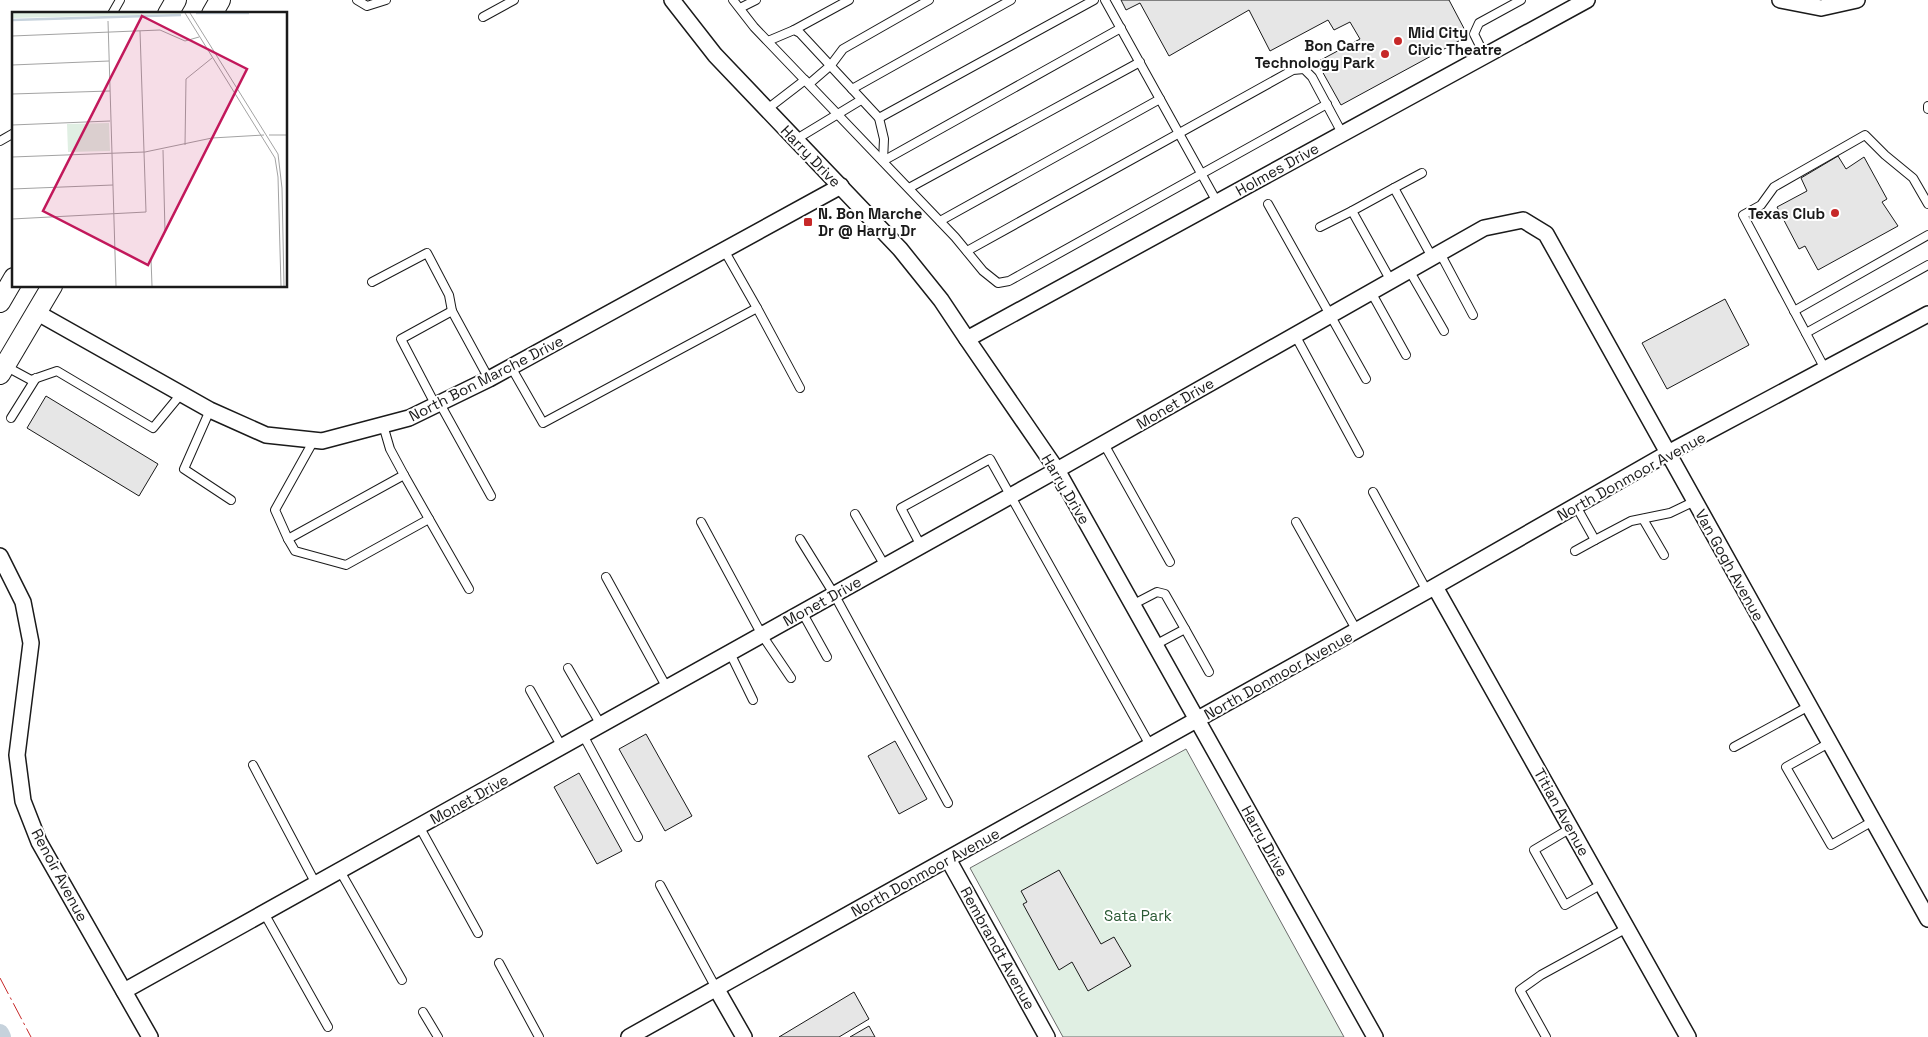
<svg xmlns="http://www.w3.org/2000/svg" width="1928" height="1037" viewBox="0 0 1928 1037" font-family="'Space Grotesk',sans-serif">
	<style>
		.green { fill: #e0efe3; stroke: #6a6a6a }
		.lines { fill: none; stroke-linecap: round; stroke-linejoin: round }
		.canal { stroke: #c6d2dc; stroke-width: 18 }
		.building { fill: #e6e6e6; stroke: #1a1a1a }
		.lane-casing { stroke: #1a1a1a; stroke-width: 10 }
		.street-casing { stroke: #1a1a1a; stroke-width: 18 }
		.secondary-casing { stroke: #1a1a1a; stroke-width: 22 }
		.lane { stroke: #fff; stroke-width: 8 }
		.street { stroke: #fff; stroke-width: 15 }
		.secondary { stroke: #fff; stroke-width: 20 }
		.power { stroke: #c62828; stroke-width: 1; stroke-dasharray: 18 4 2.5 4; stroke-linecap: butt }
		.poi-dot { fill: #c62828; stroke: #fff; stroke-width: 2 }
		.labels { text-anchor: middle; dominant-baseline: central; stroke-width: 4; stroke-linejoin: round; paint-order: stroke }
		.poi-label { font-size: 15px; font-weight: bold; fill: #1a1a1a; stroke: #fff; text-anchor: start }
		.street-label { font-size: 15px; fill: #1a1a1a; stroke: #fff }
		.park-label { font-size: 15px; fill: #2b5a34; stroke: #fff }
		.inset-river { fill: none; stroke: #c6d2dc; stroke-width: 2.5 }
		.inset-road { fill: none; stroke: #a3a3a3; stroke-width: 1 }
		.view { fill: #c2185b; fill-opacity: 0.15; stroke: #c2185b; stroke-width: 2.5 }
		.inset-edge { fill: none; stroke: #1a1a1a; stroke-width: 2.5 }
	</style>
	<rect width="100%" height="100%" fill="#fff"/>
	<polygon class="green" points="1186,749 1344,1037 1063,1037 970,868"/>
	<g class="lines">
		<polyline class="canal" points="0,1033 2,1037"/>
	</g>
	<g class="building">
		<polygon points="1121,0 1449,0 1468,36 1341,105 1317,62 1360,39 1350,22 1334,30 1328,20 1270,51 1249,10 1169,56 1140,3 1126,10"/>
		<polygon points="1838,156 1846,169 1864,157 1887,199 1882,202 1898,226 1818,270 1805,246 1799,249 1777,207 1807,191 1801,178"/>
		<polygon points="1725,299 1749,345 1667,389 1642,343"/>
		<polygon points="46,396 158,464 139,496 27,428"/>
		<polygon points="646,734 692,816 665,831 619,749"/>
		<polygon points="895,741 927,799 899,814 868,756"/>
		<polygon points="579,773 622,851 597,864 554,787"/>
		<polygon points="1059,870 1101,944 1114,937 1131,966 1088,991 1072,962 1059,970 1023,904 1027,902 1021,891"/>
		<polygon points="854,992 869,1019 839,1037 779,1037"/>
		<polygon points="869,1026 875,1037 850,1037"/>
	</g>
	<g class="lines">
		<defs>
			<g id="lane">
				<polyline points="357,0 367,6 386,0"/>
				<polyline points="733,0 754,27 955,237 983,271 998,283 1009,281 1327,104"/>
				<polyline points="1105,0 1217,202"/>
				<polyline points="740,8 756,0"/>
				<polyline points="112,14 120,0"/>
				<polyline points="483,17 514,0"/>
				<polyline points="794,30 849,0"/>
				<polyline points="768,41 794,30 800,33 879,118 884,139 883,161"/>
				<polyline points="1485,56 1474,34 1479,23 1521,0"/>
				<polyline points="809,84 831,65 843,49 929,0"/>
				<polyline points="852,89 1011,0"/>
				<polyline points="1928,106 1928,109"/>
				<polyline points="766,110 805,80"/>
				<polyline points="879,118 1094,0"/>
				<polyline points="795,140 861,100"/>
				<polyline points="0,141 14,133"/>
				<polyline points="883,161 1121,28"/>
				<polyline points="909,188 1140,62"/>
				<polyline points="1394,188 1422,173"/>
				<polyline points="1268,204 1366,379"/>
				<polyline points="940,221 1160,99"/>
				<polyline points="1320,227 1352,211"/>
				<polyline points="967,251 1293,70 1304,69 1312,77 1342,133"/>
				<polyline points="1440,253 1473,315"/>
				<polyline points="1409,270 1444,331"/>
				<polyline points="1391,281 1352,211 1394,188 1432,257"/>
				<polyline points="372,282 427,253 449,295 452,311"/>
				<polyline points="1371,292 1406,355"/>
				<polyline points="757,308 800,388"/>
				<polyline points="1794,311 1928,235"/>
				<polyline points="1806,333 1928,265"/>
				<polyline points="1295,335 1359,453"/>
				<polyline points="7,367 31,380 57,371 153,428 181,394"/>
				<polyline points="511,367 543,423 757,308 724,250"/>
				<polyline points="1825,369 1743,215 1761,205 1774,187 1865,135 1885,155 1913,178 1928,204"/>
				<polyline points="439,402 491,496"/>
				<polyline points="435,404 401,339 452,311 489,379"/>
				<polyline points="210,410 184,469 231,500"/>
				<polyline points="11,418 36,378"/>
				<polyline points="314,440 275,510 288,539 404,475 390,449 383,425"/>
				<polyline points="1104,444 1170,562"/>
				<polyline points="1373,492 1427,591"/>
				<polyline points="1576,506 1595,540 1631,521 1670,513 1695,501"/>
				<polyline points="855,514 885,566"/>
				<polyline points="429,519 469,589"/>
				<polyline points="1643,519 1664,555"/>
				<polyline points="701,522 762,635 791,678"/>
				<polyline points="1296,522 1357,631"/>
				<polyline points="288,539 295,551 346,565 429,519 404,475"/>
				<polyline points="800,539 834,594 948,803"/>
				<polyline points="921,546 901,508 990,459 1151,747"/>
				<polyline points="1575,551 1595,540"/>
				<polyline points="606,577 667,688"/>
				<polyline points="1132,605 1157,592 1165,594 1185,629 1155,645"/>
				<polyline points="802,612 827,657"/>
				<polyline points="1185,629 1209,672"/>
				<polyline points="730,653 753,700"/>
				<polyline points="568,668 601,725"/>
				<polyline points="530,690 562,747"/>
				<polyline points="583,735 638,837"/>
				<polyline points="1829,743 1786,767 1831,845 1873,821"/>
				<polyline points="1734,747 1809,706"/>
				<polyline points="253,765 316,884"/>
				<polyline points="419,826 478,933"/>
				<polyline points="1571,828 1534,850 1565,905 1602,884"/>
				<polyline points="340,871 402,980"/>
				<polyline points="660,885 716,988"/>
				<polyline points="264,913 328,1027"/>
				<polyline points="499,963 539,1037"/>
				<polyline points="423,1012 438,1037"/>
				<polyline points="1546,1037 1520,990 1541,975 1627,928"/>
			</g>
			<g id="street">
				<polyline points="672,0 715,55 900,249 941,300 967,339 1057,470 1375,1037"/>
				<polyline points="1780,0 1821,8 1857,0"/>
				<polyline points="36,312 210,410 266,435 322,441 409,418 489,379 841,186"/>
				<polyline points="967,339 1587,0"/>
				<polyline points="0,556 23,602 31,643 17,755 23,801 39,842 150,1037"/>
				<polyline points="1435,587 1688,1037"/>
				<polyline points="948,859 1047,1037"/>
				<polyline points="716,988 744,1037"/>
				<polyline points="124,991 1057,470 1484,228 1523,220 1546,234 1928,919"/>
				<polyline points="629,1037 1427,591 1668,453 1928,314"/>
			</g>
			<g id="secondary">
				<polyline points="168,14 176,0"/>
				<polyline points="212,14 220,0"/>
				<polyline points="0,302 14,278"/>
				<polyline points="0,374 52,286"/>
			</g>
		</defs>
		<use href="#lane" class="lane-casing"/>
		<use href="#street" class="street-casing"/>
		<use href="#secondary" class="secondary-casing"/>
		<use href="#lane" class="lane"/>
		<use href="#street" class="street"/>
		<use href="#secondary" class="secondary"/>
		<polyline class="power" points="0,978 31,1037"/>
	</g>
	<g class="poi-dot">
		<circle cx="1398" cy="41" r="5"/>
		<circle cx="1385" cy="54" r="5"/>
		<circle cx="1835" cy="213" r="5"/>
		<rect x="803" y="217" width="10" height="10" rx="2.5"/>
	</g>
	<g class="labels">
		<g class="poi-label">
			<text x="1408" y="32">Mid City<tspan x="1408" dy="17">Civic Theatre</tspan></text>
			<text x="1375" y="45" text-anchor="end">Bon Carre<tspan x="1375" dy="17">Technology Park</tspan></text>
			<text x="818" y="213">N. Bon Marche<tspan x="818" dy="17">Dr @ Harry Dr</tspan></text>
			<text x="1825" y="213" text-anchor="end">Texas Club</text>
		</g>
		<g class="street-label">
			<text transform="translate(811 156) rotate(46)">Harry Drive</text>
			<text transform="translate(1277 169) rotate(-29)">Holmes Drive</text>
			<text transform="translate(486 378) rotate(-27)">North Bon Marche Drive</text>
			<text transform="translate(1175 403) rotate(-30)">Monet Drive</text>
			<text transform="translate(1631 476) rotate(-29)">North Donmoor Avenue</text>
			<text transform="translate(1066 489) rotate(59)">Harry Drive</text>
			<text transform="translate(1730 565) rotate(61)">Van Gogh Avenue</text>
			<text transform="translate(822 601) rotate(-29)">Monet Drive</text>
			<text transform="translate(1278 675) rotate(-29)">North Donmoor Avenue</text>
			<text transform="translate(469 799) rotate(-29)">Monet Drive</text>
			<text transform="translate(1562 812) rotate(61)">Titian Avenue</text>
			<text transform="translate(1265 841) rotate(61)">Harry Drive</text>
			<text transform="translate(925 872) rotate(-29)">North Donmoor Avenue</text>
			<text transform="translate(60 875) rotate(62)">Renoir Avenue</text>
			<text transform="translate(998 948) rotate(61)">Rembrandt Avenue</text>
		</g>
		<g class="park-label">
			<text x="1138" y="915">Sata Park</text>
		</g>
	</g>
	<g transform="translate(12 12)">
		<rect width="275" height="275" fill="#fff"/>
		<path d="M0 1H170L171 2 0 6ZM97 111 98 139 56 140 55 112Z" fill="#e0efe3"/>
		<path class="inset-river" d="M184 1H237M0 8 169 3"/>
		<path class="inset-road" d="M173 1 263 146 266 165 269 274M178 1 266 142 270 176 272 274M96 9 104 274M0 24 148 18 173 29 187 25M0 53 97 49M0 82 98 79M0 113 98 109M257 123H275M173 133 174 67 200 46M0 145 133 140 200 126 252 123M0 177 101 173M0 207 134 200 128 19M140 274 139 247 153 220 151 138"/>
		<path class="view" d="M130 4 235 57 136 253 31 199Z"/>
		<rect width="275" height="275" class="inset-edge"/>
	</g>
</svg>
